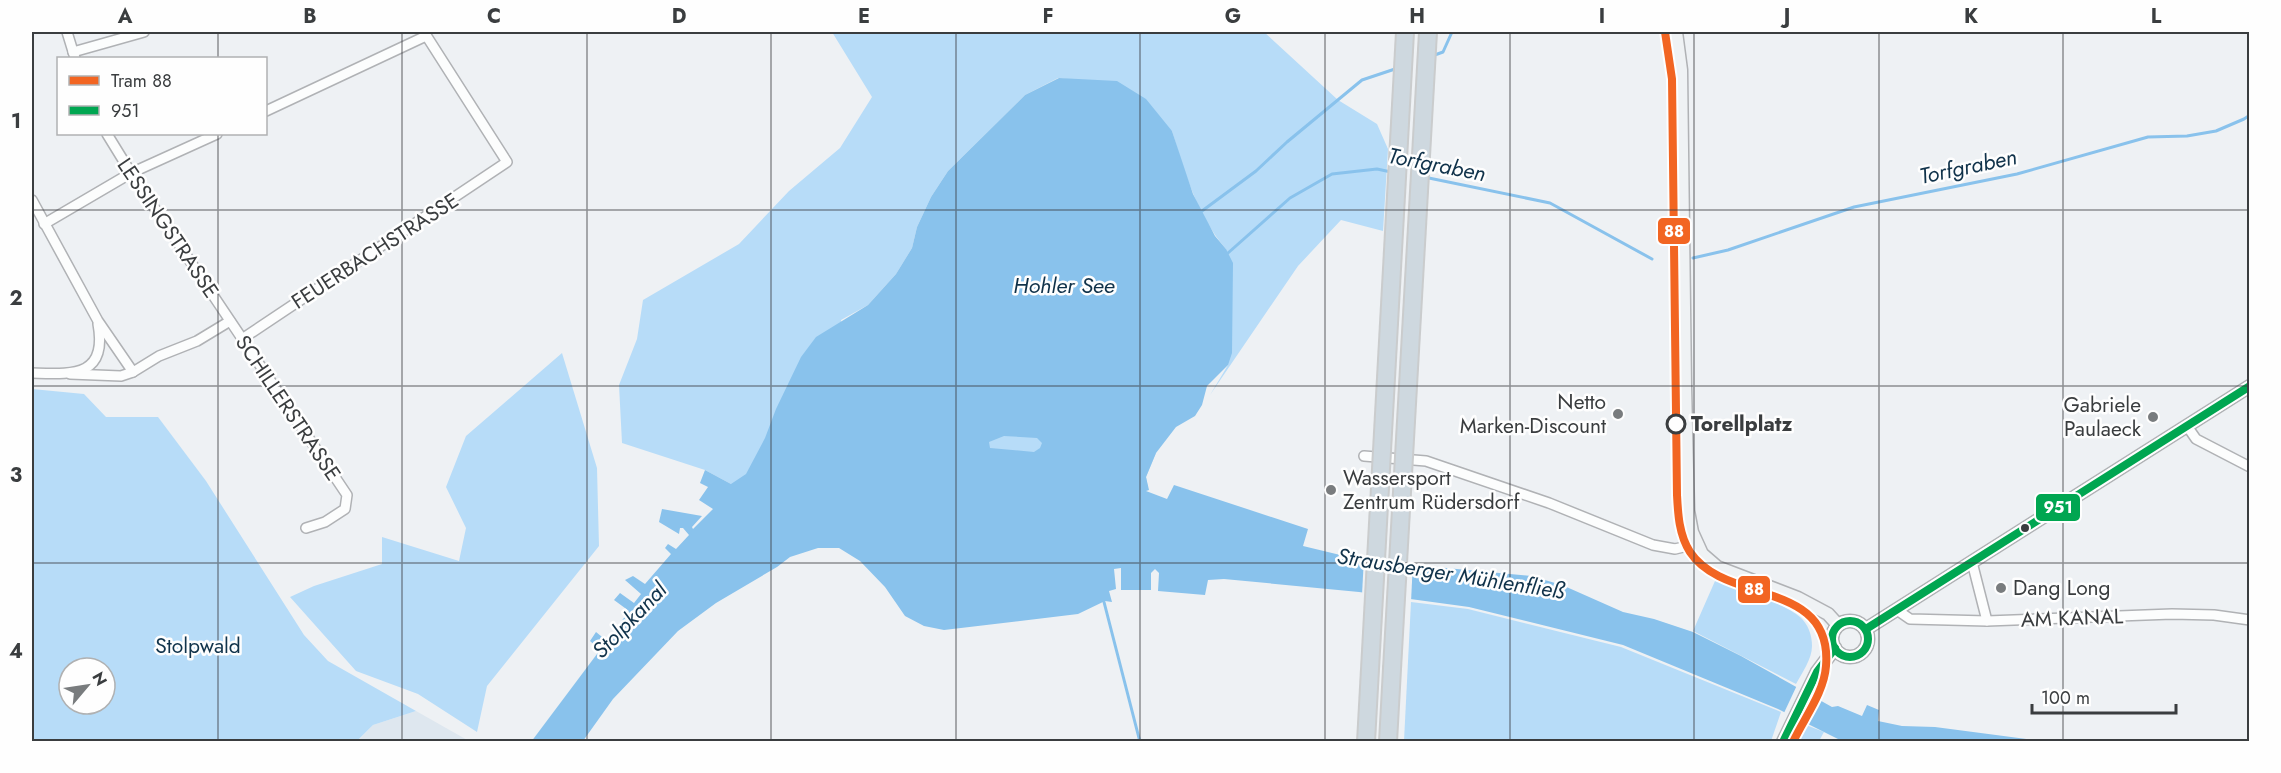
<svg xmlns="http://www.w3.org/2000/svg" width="2281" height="773" viewBox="0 0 2281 773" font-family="Jost,sans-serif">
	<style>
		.built { fill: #dee7ef }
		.green { fill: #b7dcf8; fill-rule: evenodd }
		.water { fill: #89c2ec; fill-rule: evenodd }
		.pier { fill: #eef1f4 }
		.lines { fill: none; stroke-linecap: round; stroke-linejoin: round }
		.stream { stroke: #89c2ec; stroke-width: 3 }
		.street-casing { stroke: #b0b2b5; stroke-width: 12 }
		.secondary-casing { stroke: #b0b2b5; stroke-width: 15 }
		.highway-casing { stroke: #cacccd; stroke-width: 20 }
		.street { stroke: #fcfdfd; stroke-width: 9 }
		.secondary { stroke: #eff2f4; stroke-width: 12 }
		.highway { stroke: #ced8df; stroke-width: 16 }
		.tram { stroke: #dadcdd; stroke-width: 1.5 }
		.highway-bridge-casing { stroke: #cacccd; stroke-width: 20; stroke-linecap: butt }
		.highway-bridge { stroke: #ced8df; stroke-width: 16 }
		.bus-1-casing { stroke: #fefefe; stroke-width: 12 }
		.bus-1 { stroke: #00a651; stroke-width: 8 }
		.tram-1-casing { stroke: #fefefe; stroke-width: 12 }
		.tram-1 { stroke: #f26522; stroke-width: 8 }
		.grid { fill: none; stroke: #3a3d3f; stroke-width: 1.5; stroke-opacity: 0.55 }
		.poi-dot { fill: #797c7e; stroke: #fefefe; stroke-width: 2 }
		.stop-dot { fill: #fefefe; stroke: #3a3d3f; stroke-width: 3 }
		.bus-dot { fill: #3a3d3f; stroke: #fefefe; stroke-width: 2 }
		.labels { text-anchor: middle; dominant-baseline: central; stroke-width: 5; stroke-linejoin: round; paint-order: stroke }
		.street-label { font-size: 21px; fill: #3a3d3f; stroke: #fefefe }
		.poi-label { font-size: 21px; fill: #3a3d3f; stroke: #fefefe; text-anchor: end }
		.stop-label { font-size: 21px; font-weight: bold; fill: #3a3d3f; stroke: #fefefe; text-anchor: start }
		.park-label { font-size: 21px; fill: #11344c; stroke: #fefefe }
		.water-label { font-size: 22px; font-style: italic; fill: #10324a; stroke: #fefefe }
		.line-badge { stroke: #fefefe; stroke-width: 2 }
		.badge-label { font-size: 16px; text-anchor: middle; font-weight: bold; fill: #fff }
		.neatline { fill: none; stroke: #3a3d3f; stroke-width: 2 }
		.grid-label { font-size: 20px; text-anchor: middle; font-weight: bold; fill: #3a3d3f }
	</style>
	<rect width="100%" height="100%" fill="#eef1f4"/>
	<polygon class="built" points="416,711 469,741 357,742 373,725"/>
	<g class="green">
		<path d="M832 32H1264L1338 100 1377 124 1388 149 1383 231 1341 220 1298 266 1210 395 1228 365 1226 249C1197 215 1185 173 1172 131L1086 81 1058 78 1025 95 948 171 931 197 917 227 912 248 896 274 868 305 841 320 856 413 1156 453 1146 477 1148 488 731 484 705 470 622 443 619 385 637 339 643 300 739 244 789 191 840 148 872 97Z"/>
		<polygon points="562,353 597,468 599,546 487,686 477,732 418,694 356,671 290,597 314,586 382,564 382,537 459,561 466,528 446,487 466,436"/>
		<path d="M32 389 84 394 106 417H158L206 481 304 635 328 661 416 711 373 725 357 741H32ZM69 668H105V704H69Z"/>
		<path d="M1715 581C1736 587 1784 603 1800 617 1808 624 1812 635 1812 646 1812 659 1802 673 1796 684L1693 631Z"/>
		<polygon points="1411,602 1468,609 1621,647 1781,712 1771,741 1404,741"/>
		<polygon points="1806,725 1824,732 1819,741 1797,741"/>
	</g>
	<path class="water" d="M1059 78 1117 81 1146 99 1172 131 1193 194 1215 236 1226 249 1233 263 1232 353 1228 365 1207 386 1202 405 1195 416 1176 427 1156 453 1146 477 1149 490 1146 491 1167 499 1174 485 1308 529 1303 546 1361 560 1531 576 1562 585 1623 612 1654 619 1693 632 1741 656 1832 707 1838 706 1862 716 1867 705 1879 710 1878 721 1902 726 1935 727 2041 741H1842L1778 709 1623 645 1469 607 1359 592 1224 579 1208 580 1205 595 1158 591 1159 573 1155 569 1151 573V590H1121V568L1114 569 1116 589 1109 591 1112 602 1105 601 1078 614 944 630 924 626 905 616 885 587 860 561 839 548H818L790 557 777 567 716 603 678 631 613 699 583 741 531 742 600 650 590 641 596 632 607 641 629 611 614 600 620 593 634 603 641 594 625 580 633 576 645 584 671 554 665 548 668 544 676 549 689 535 683 528H680L679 534 659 522 662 509 702 516 692 527 693 529 713 509 699 500 708 487 700 483 705 470 731 484 746 474 765 438 776 409 801 357 816 337 868 305 896 274 912 248 917 227 931 197 948 171 1025 95ZM1004 436 1037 438 1042 443 1040 448 1034 452 990 448 989 442Z"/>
	<g class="pier">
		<polygon points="1364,557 1413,561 1411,602 1362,595"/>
		<polygon points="1798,683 1820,696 1804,726 1783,715"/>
	</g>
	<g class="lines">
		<g class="stream">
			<polyline points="1432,56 1443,52 1452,32"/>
			<polyline points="1424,177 1550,203 1652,259"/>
			<polyline points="1202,211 1256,171 1287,142 1362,80 1398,68"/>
			<polyline points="1228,253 1290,198 1332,174 1377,169 1391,172"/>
			<polyline points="1693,258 1728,250 1854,207 2017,174 2148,137 2187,136 2216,131 2244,119 2250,115"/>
			<polyline points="1104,602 1140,742"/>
		</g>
		<defs>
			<g id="street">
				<polyline points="67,32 75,58"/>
				<polyline points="73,52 144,32"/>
				<polyline points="266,111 426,36"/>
				<polyline points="107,134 131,173 347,495 345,509 325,522 306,528"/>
				<polyline points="32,200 98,321 133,372"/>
				<polyline points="44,224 131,173 217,134"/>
				<polyline points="242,339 507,162 424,32"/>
				<path d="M32 373C71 374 108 378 98 324"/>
				<polyline points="70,374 121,376 133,372 159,356 197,341 230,321"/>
				<polyline points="2187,426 2196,439 2250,467"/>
				<polyline points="1364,456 1426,461 1549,503 1653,545 1675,549 1696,544"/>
				<polyline points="1972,562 1987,621"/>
				<polyline points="1897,610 1910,619 1987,621 2172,614 2214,615 2250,620"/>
			</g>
			<g id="secondary">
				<polyline points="1676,32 1681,70 1685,386 1688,511 1692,532 1702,554 1717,567 1798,598 1828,614 1838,625"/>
				<circle cx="1850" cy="639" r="18"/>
				<polyline points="1866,629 2250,386"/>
				<polyline points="1783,742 1817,672 1835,648"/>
			</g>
			<polyline id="highway" points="1388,742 1392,669"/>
		</defs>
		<use href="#street" class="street-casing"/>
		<use href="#secondary" class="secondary-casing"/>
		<use href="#highway" class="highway-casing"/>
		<use href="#street" class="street"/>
		<use href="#secondary" class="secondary"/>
		<use href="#highway" class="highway"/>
		<polyline class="tram" points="1675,346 1671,379 1673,473 1679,520"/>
		<defs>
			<g id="highway-bridge">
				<polyline points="1392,669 1428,32"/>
				<polyline points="1366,742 1405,32"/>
			</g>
		</defs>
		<use href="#highway-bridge" class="highway-bridge-casing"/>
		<use href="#highway-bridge" class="highway-bridge"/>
		<defs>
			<g id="bus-1">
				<circle cx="1850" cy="639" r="18"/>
				<polyline points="1866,629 2250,386"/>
				<polyline points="1783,742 1817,672 1835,648"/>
			</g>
		</defs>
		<use href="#bus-1" class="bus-1-casing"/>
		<use href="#bus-1" class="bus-1"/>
		<defs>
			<path id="tram-1" d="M1665 32 1672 79 1677 495C1678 514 1679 535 1690 552 1725 605 1833 579 1826 666 1824 693 1804 718 1793 742"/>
		</defs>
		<use href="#tram-1" class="tram-1-casing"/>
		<use href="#tram-1" class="tram-1"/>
	</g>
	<path class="grid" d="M218 32V58M402 32V742M587 32V742M771 32V742M956 32V742M1140 32V742M1325 32V742M1510 32V742M1694 32V742M1879 32V742M2063 32V742M218 134V742M32 210H2250M32 386H2250M32 563H2250"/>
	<g class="poi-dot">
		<circle cx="1618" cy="414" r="6"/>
		<circle cx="2153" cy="417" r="6"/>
		<circle cx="1331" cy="490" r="6"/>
		<circle cx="2001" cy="588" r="6"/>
	</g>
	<circle class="stop-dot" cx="1676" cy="424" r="9"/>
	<circle class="bus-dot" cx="2025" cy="528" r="5"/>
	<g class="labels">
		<g class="street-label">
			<text transform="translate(168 228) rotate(56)">LESSINGSTRASSE</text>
			<text transform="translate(375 251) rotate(-33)">FEUERBACHSTRASSE</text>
			<text transform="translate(288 408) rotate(56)">SCHILLERSTRASSE</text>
			<text transform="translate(2072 618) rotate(-2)">AM KANAL</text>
		</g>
		<g class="poi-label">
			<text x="1606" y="402">Netto<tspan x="1606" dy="24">Marken-Discount</tspan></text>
			<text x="2141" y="405">Gabriele<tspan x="2141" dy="24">Paulaeck</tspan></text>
			<text x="1343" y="478" text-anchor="start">Wassersport<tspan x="1343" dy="24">Zentrum Rüdersdorf</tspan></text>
			<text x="2013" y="588" text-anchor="start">Dang Long</text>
		</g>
		<g class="stop-label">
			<text x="1691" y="424">Torellplatz</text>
		</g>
		<g class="park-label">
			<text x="198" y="646">Stolpwald</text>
		</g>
		<g class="water-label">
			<text transform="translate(1437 164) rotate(11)">Torfgraben</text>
			<text transform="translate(1968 166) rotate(-12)">Torfgraben</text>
			<text x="1064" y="285">Hohler See</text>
			<text transform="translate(1451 573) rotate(9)">Strausberger Mühlenfließ</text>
			<text transform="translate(629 620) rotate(-46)">Stolpkanal</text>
		</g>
	</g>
	<g class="line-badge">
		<rect x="1657" y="217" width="34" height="28" rx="6" fill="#f26522"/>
		<rect x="2035" y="493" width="46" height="29" rx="6" fill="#00a651"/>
		<rect x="1737" y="575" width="34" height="29" rx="6" fill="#f26522"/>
	</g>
	<g class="badge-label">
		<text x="1674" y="237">88</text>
		<text x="2058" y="513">951</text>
		<text x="1754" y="595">88</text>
	</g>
	<rect width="2281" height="773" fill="none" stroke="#fefefe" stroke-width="66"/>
	<rect x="57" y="57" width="210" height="78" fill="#fefefe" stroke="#b0b1b2" stroke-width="1.5"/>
	<rect x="69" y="76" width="30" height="9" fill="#f26522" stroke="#b0b1b2" stroke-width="1.5"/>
	<text x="111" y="87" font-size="18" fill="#3a3d3f">Tram 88</text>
	<rect x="69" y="106" width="30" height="9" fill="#00a651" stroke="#b0b1b2" stroke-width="1.5"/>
	<text x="111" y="117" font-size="18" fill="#3a3d3f">951</text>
	<g transform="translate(87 686) rotate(61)"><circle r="28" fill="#fefefe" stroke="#b0b1b2" stroke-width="1.5"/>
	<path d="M0-4.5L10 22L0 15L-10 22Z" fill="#797c7e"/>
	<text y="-9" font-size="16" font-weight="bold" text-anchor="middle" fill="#3a3d3f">N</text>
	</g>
	<path d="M2032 704v9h144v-9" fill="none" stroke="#3a3d3f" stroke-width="3"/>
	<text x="2041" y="704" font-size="18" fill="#3a3d3f" stroke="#fefefe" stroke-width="4.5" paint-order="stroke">100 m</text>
	<rect x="33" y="33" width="2215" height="707" class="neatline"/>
	<g class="grid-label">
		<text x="125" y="23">A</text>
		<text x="310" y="23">B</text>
		<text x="494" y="23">C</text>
		<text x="679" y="23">D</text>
		<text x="864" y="23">E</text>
		<text x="1048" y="23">F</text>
		<text x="1233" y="23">G</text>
		<text x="1417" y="23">H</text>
		<text x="1602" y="23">I</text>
		<text x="1787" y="23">J</text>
		<text x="1971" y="23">K</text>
		<text x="2156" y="23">L</text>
		<text x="16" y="128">1</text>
		<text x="16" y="305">2</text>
		<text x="16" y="482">3</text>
		<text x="16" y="658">4</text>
	</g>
</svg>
